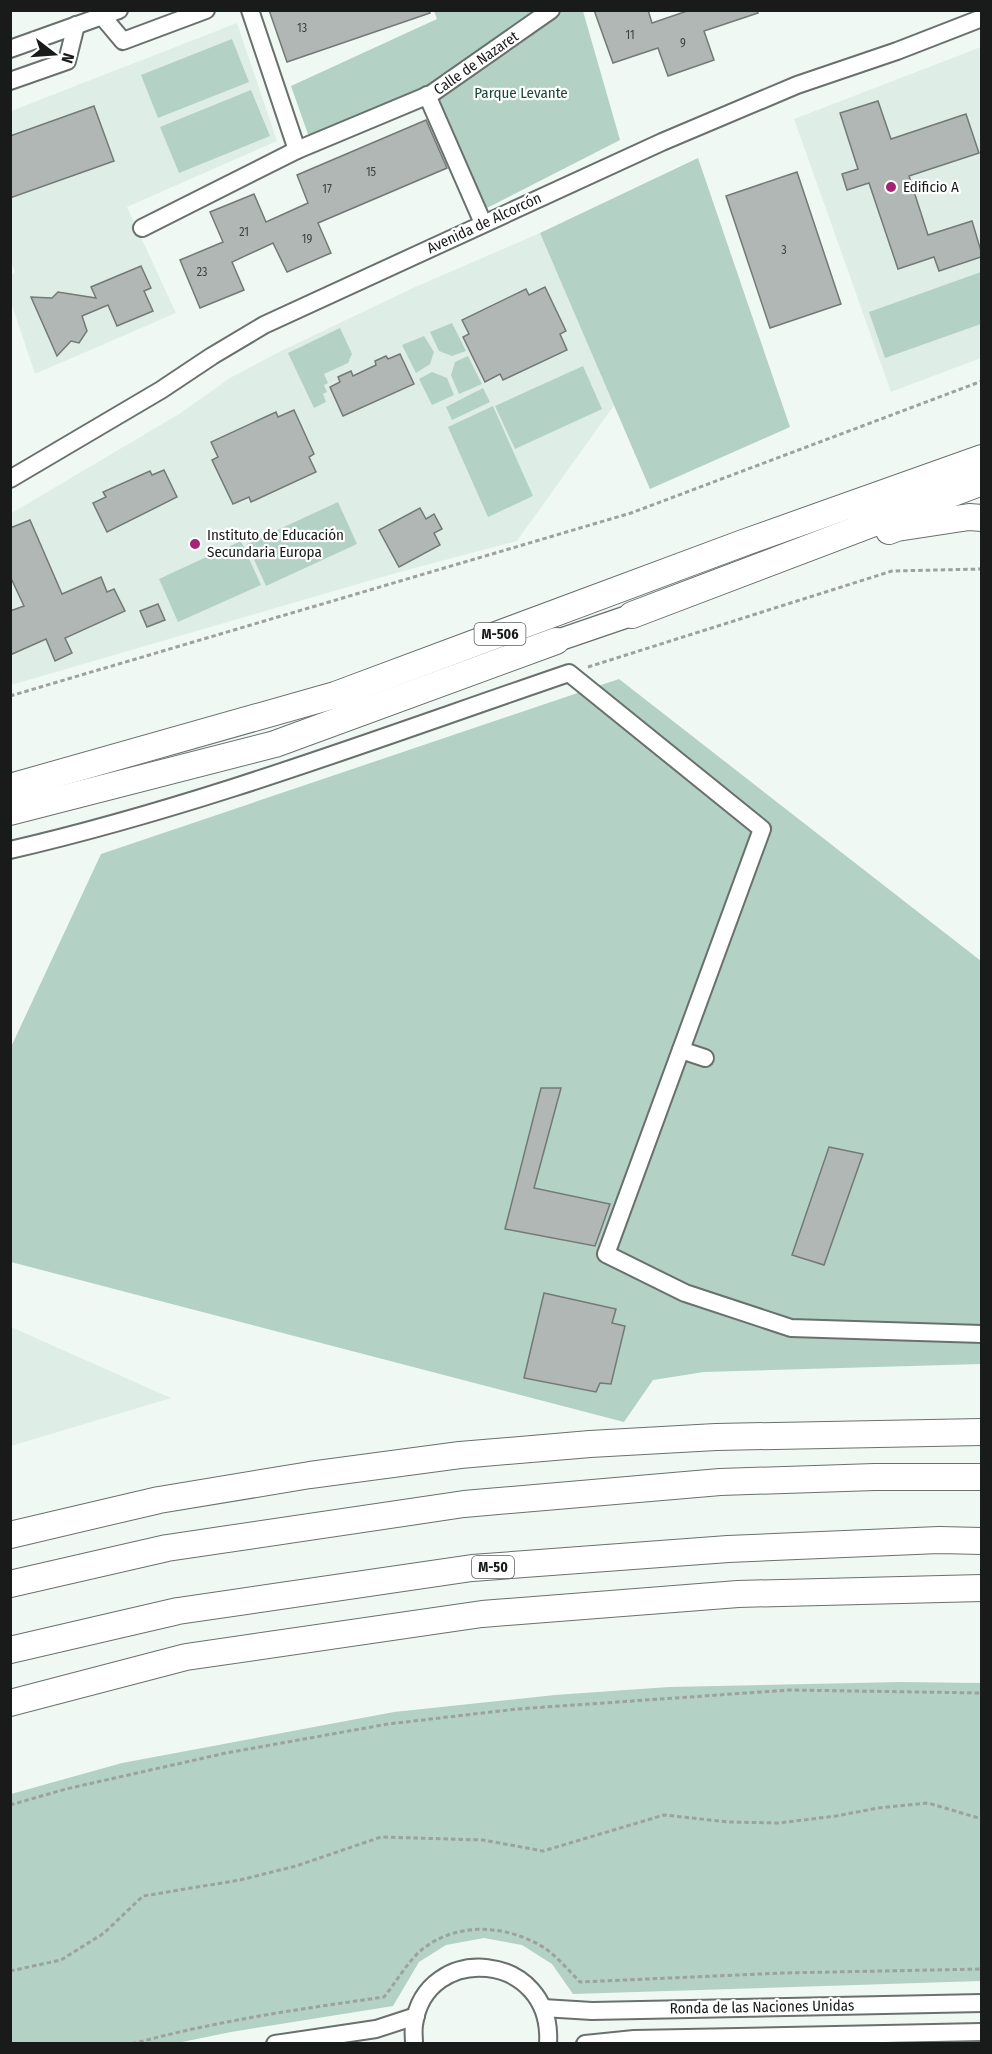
<svg xmlns="http://www.w3.org/2000/svg" width="992" height="2054" viewBox="0 0 992 2054" font-family="'Fira Sans Condensed',sans-serif">
	<style>
		.built { fill: #deeee7 }
		.green { fill: #b3d1c4 }
		.building { fill: #b0b7b4; stroke: #737976; stroke-width: 1.5 }
		.lines { fill: none; stroke-linecap: round; stroke-linejoin: round }
		.minor-casing { stroke: #69706d; stroke-width: 20 }
		.major-casing { stroke: #69706d; stroke-width: 24 }
		.highway-casing { stroke: #69706d; stroke-width: 28 }
		.path { stroke: #9ca29f; stroke-width: 3; stroke-dasharray: 4.5 3; stroke-linecap: butt }
		.minor { stroke: #fff; stroke-width: 16 }
		.major { stroke: #fff; stroke-width: 21 }
		.highway { stroke: #fff; stroke-width: 26 }
		.poi-dot { fill: #a42474; stroke: #fff; stroke-width: 2 }
		.labels { text-anchor: middle; dominant-baseline: central; stroke-width: 4.5; stroke-linejoin: round; paint-order: stroke }
		.number-label { font-size: 12px; fill: #3e4240 }
		.shield { fill: #fff; stroke: #5d5f5f; stroke-width: 1.5 }
		.shield-label { font-size: 14px; font-weight: bold; fill: #181b1a }
		.street-label { font-size: 15px; fill: #181b1a; stroke: #fff }
		.park-label { font-size: 15px; fill: #164b3a; stroke: #fff }
		.poi-label { font-size: 15px; fill: #181b1a; stroke: #fff; text-anchor: start }
	</style>
	<rect width="100%" height="100%" fill="#f0f8f4"/>
	<g class="built">
		<polygon points="237,23 277,141 127,207 176,313 35,374 11,302 10,275 15,272 10,259 11,111"/>
		<polygon points="981,47 981,358 891,392 794,119"/>
		<polygon points="540,233 618,400 517,541 396,573 11,685 10,514 179,414 230,378 281,351 415,287"/>
		<polygon points="11,1327 171,1398 11,1446"/>
	</g>
	<g class="green">
		<polygon points="434,11 583,11 620,140 483,210 427,85 309,137 291,86 437,19"/>
		<polygon points="232,39 249,82 158,118 141,75"/>
		<polygon points="251,90 270,136 179,173 160,127"/>
		<polygon points="698,158 790,427 650,489 540,233"/>
		<polygon points="981,272 981,324 885,358 869,312"/>
		<polygon points="452,323 466,351 452,356 439,351 430,332"/>
		<polygon points="340,328 352,354 348,363 324,374 328,383 324,385 327,392 323,394 326,402 314,408 288,353"/>
		<polygon points="424,336 434,352 430,364 416,373 402,345"/>
		<polygon points="468,356 482,384 459,394 451,375 455,362"/>
		<polygon points="583,366 602,409 515,449 495,406"/>
		<polygon points="432,372 447,378 454,395 432,405 419,379"/>
		<polygon points="483,388 490,402 452,420 446,407"/>
		<polygon points="493,406 533,496 488,517 448,427"/>
		<polygon points="338,502 357,544 266,586 247,544"/>
		<polygon points="241,541 261,585 178,622 159,579"/>
		<polygon points="619,679 981,961 981,1364 704,1372 653,1380 624,1422 11,1262 11,1047 101,854"/>
		<polygon points="901,1682 981,1683 981,1981 573,1994 552,1964 522,1945 484,1938 446,1945 419,1962 393,2006 231,2032 177,2043 11,2043 11,1794 122,1763 394,1712 555,1695 669,1687"/>
	</g>
	<g class="building">
		<polygon points="269,10 429,10 430,13 287,62"/>
		<polygon points="594,10 648,10 652,23 690,10 757,10 758,13 704,31 714,60 668,76 658,48 613,63"/>
		<polygon points="878,101 891,139 966,114 979,153 909,176 928,235 972,221 981,251 981,257 939,271 934,257 898,269 869,183 847,190 842,174 858,169 840,113"/>
		<polygon points="94,106 114,161 10,198 10,136"/>
		<polygon points="426,120 447,168 318,223 331,253 287,272 273,243 232,262 244,290 200,308 180,260 223,242 210,212 254,194 266,222 308,203 297,175"/>
		<polygon points="797,172 841,304 770,328 726,196"/>
		<polygon points="141,266 151,288 144,291 153,311 117,326 108,305 82,316 87,331 79,343 71,341 57,356 31,297 52,298 58,292 96,298 91,287"/>
		<polygon points="545,287 566,331 560,334 567,350 503,380 500,374 485,382 463,337 469,334 462,320 526,289 529,295"/>
		<polygon points="400,354 414,384 343,416 330,387 340,382 338,377 351,371 353,376 376,365 375,361 386,356 388,359"/>
		<polygon points="294,410 314,454 309,457 316,472 251,502 249,497 233,504 212,460 218,457 211,442 276,412 278,417"/>
		<polygon points="164,470 177,497 107,532 93,503 106,497 103,492 150,471 152,475"/>
		<polygon points="420,508 426,519 434,514 442,529 434,533 440,545 399,567 379,530"/>
		<polygon points="30,520 62,594 101,577 107,592 114,589 125,611 65,638 72,653 55,661 46,639 10,655 10,611 24,606 10,576 10,528"/>
		<polygon points="158,604 165,620 147,627 140,611"/>
		<polygon points="541,1088 561,1088 534,1188 610,1204 595,1246 505,1229"/>
		<polygon points="829,1147 863,1154 824,1265 792,1255"/>
		<polygon points="544,1293 616,1309 612,1323 625,1326 611,1384 600,1383 596,1392 524,1378"/>
	</g>
	<g class="lines">
		<defs>
			<g id="minor">
				<polyline points="250,10 297,150"/>
				<polyline points="102,16 123,41 206,10"/>
				<polyline points="10,49 119,10"/>
				<polyline points="10,81 67,61 76,25"/>
				<polyline points="427,95 483,223"/>
				<polyline points="142,228 297,150 431,94 551,10"/>
				<polyline points="10,479 161,390 212,356 264,325 662,142 797,85 897,51 982,18"/>
				<path d="M10 850C201 806 384 736 569 673L762 829 606 1254 685 1293 791 1328 982 1334"/>
				<polyline points="681,1050 705,1058"/>
				<polyline points="543,2008 592,2011 982,2003"/>
				<polyline points="275,2044 376,2029 416,2016"/>
				<path d="M414 2044C414 2038 413 2031 414 2025 425 1941 554 1951 548 2044"/>
				<polyline points="585,2044 634,2039 982,2032"/>
			</g>
			<polyline id="major" points="556,641 632,615"/>
			<g id="highway">
				<polyline points="889,531 897,528 969,517 982,518"/>
				<polyline points="632,615 982,482"/>
				<polyline points="10,787 335,695 743,543 982,458"/>
				<polyline points="10,812 275,744 556,641"/>
				<polyline points="10,1535 159,1500 310,1475 460,1455 590,1444 716,1437 982,1432"/>
				<polyline points="10,1584 167,1548 464,1504 720,1482 875,1477 982,1477"/>
				<polyline points="10,1650 178,1611 472,1568 728,1549 939,1540 982,1541"/>
				<polyline points="10,1703 186,1657 482,1614 738,1594 982,1588"/>
			</g>
		</defs>
		<use href="#minor" class="minor-casing"/>
		<use href="#major" class="major-casing"/>
		<use href="#highway" class="highway-casing"/>
		<g class="path">
			<polyline points="588,667 892,571 982,569"/>
			<polyline points="10,696 631,513 982,381"/>
			<polyline points="10,1805 66,1789 226,1753 388,1724 517,1709 790,1690 982,1693"/>
			<polyline points="10,1971 61,1960 104,1933 143,1896 240,1880 296,1866 381,1837 483,1840 543,1851 664,1815 728,1822 779,1823 836,1816 878,1808 928,1803 982,1819"/>
			<path d="M132 2044C215 2021 300 2009 384 1997 396 1982 405 1966 418 1953 453 1921 505 1924 543 1947 557 1956 569 1971 580 1982L782 1973 982 1969"/>
		</g>
		<use href="#minor" class="minor"/>
		<use href="#major" class="major"/>
		<use href="#highway" class="highway"/>
	</g>
	<g class="poi-dot">
		<circle cx="891" cy="187" r="6"/>
		<circle cx="195" cy="544" r="6"/>
	</g>
	<g class="labels">
		<g class="number-label">
			<text x="302" y="28">13</text>
			<text x="630" y="35">11</text>
			<text x="683" y="43">9</text>
			<text x="371" y="172">15</text>
			<text x="327" y="189">17</text>
			<text x="244" y="232">21</text>
			<text x="307" y="239">19</text>
			<text x="784" y="250">3</text>
			<text x="202" y="272">23</text>
		</g>
		<g class="shield">
			<rect x="474.5" y="623" width="51" height="22" rx="4.5"/>
			<rect x="472" y="1556" width="42" height="22" rx="4.5"/>
		</g>
		<g class="shield-label">
			<text x="500" y="634">M-506</text>
			<text x="493" y="1567">M-50</text>
		</g>
		<g class="street-label">
			<text transform="translate(476 63) rotate(-35)">Calle de Nazaret</text>
			<text transform="translate(484 223) rotate(-25)">Avenida de Alcorcón</text>
			<text transform="translate(762 2007) rotate(-1)">Ronda de las Naciones Unidas</text>
		</g>
		<g class="park-label">
			<text x="521" y="93">Parque Levante</text>
		</g>
		<g class="poi-label">
			<text x="903" y="187">Edificio A</text>
			<text x="207" y="535">Instituto de Educación<tspan x="207" dy="17">Secundaria Europa</tspan></text>
		</g>
	</g>
	<rect width="992" height="2054" fill="none" stroke="#181b1a" stroke-width="24"/>
	<g transform="translate(54 54) rotate(107)" stroke="#ffffff" stroke-width="4.5" paint-order="stroke">
	<path d="M0-4.5L10 22L0 15L-10 22Z" fill="#181b1a"/>
	<text y="-9" font-size="16" font-weight="bold" text-anchor="middle" fill="#181b1a">N</text>
	</g>
</svg>
